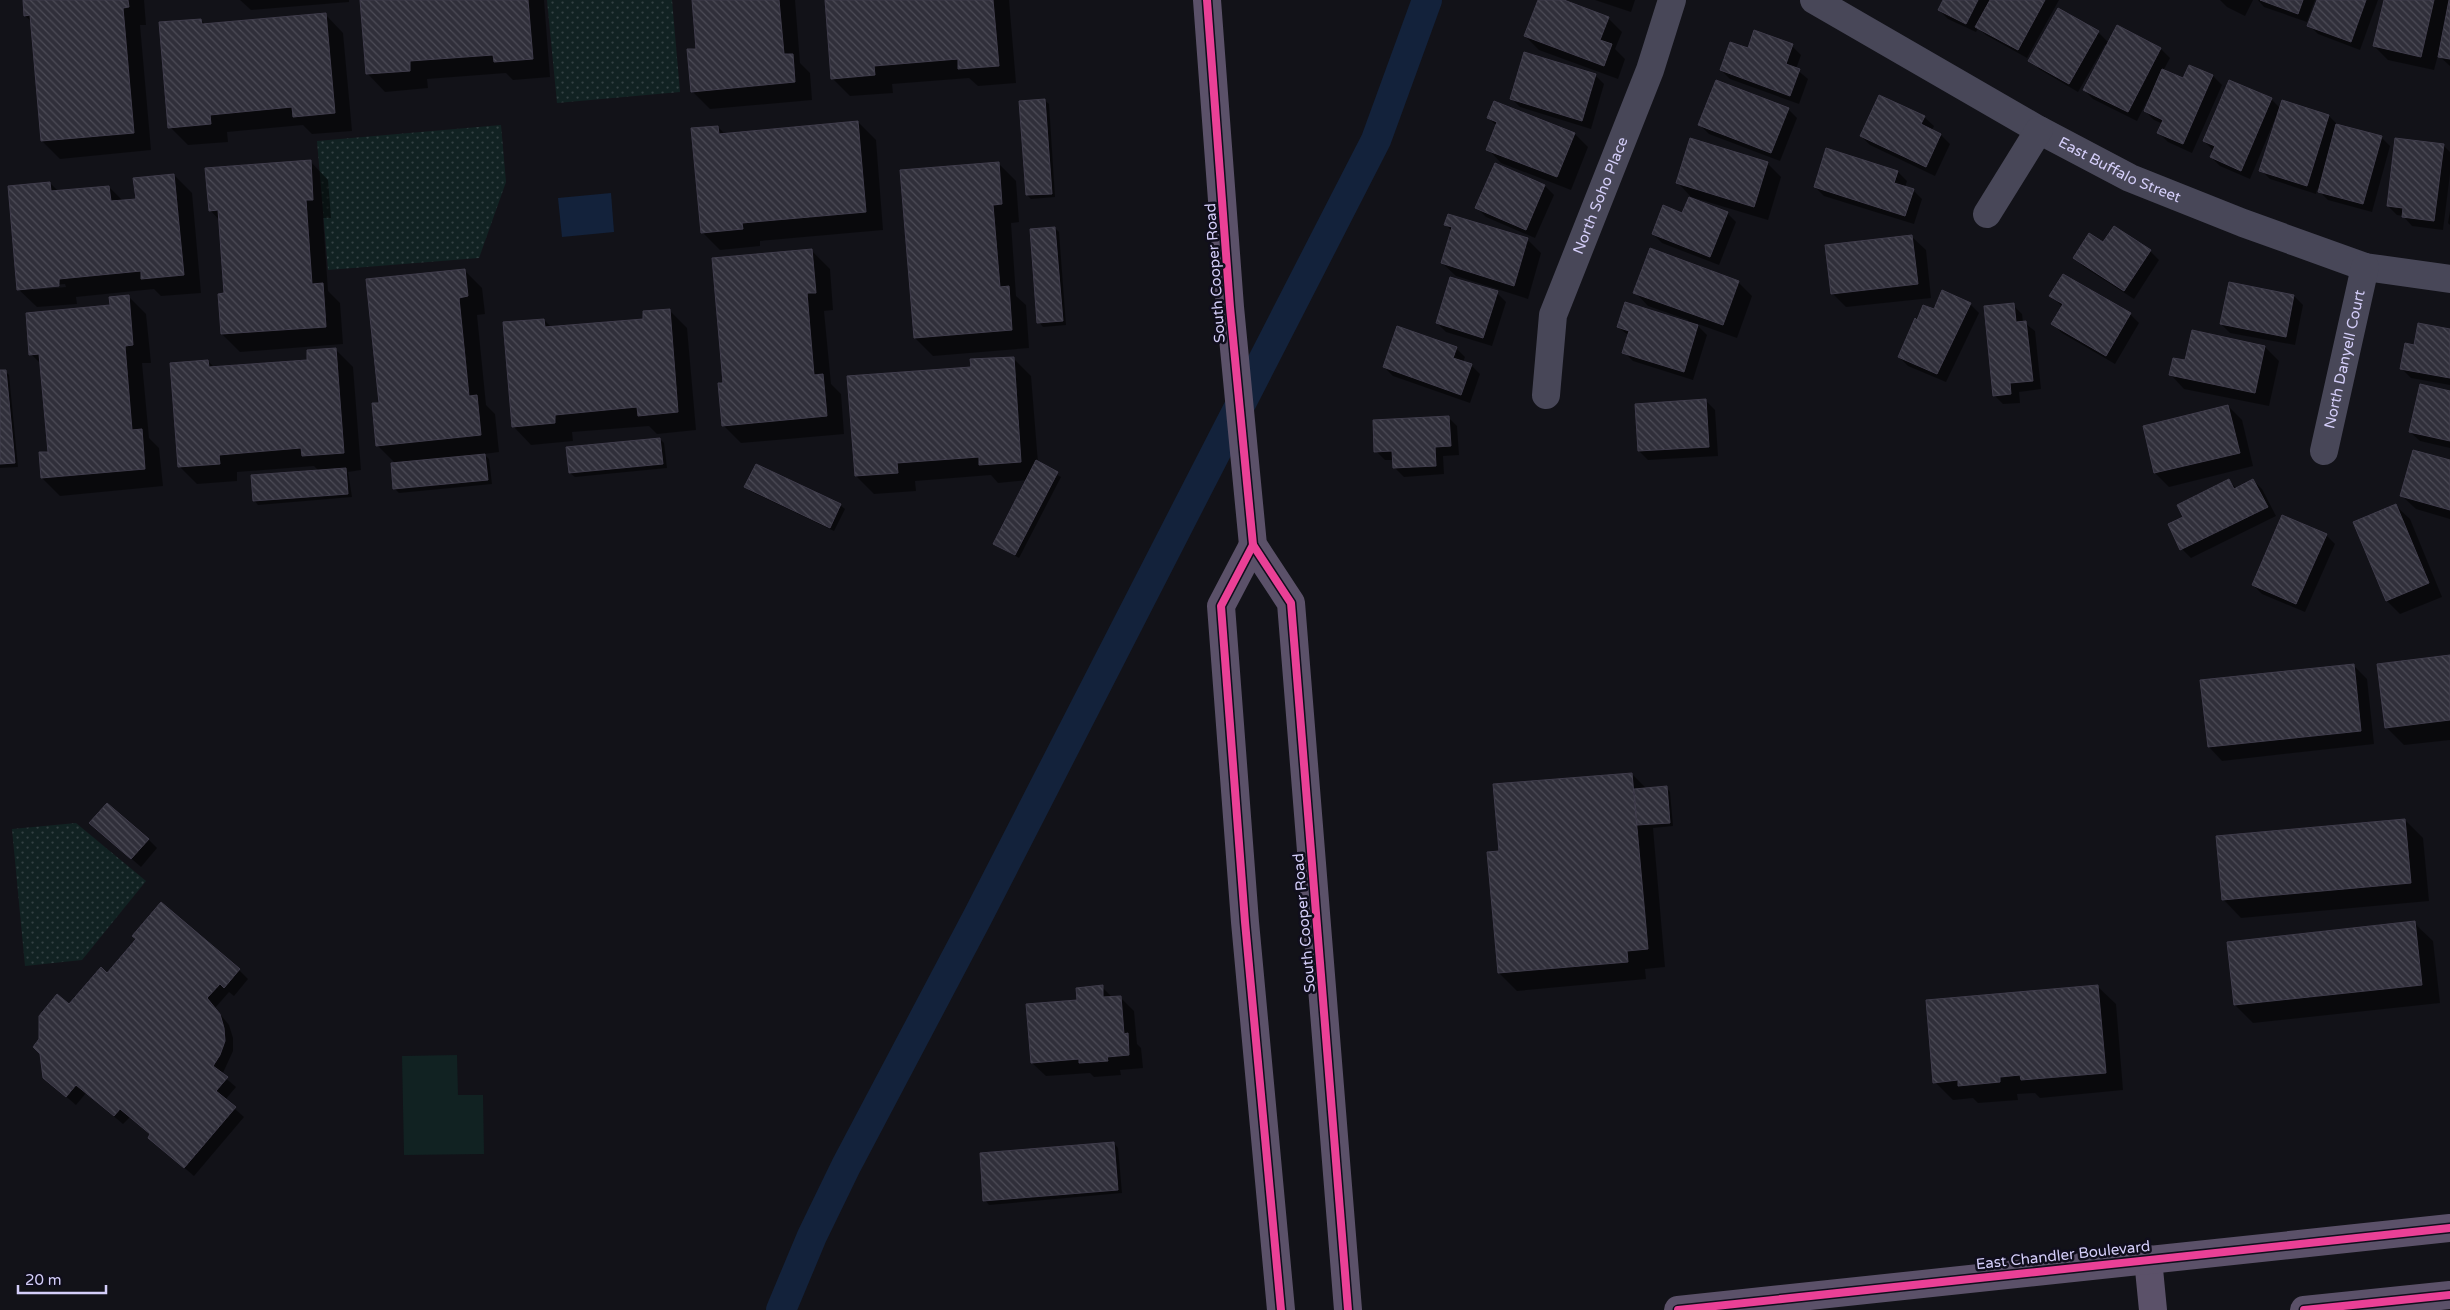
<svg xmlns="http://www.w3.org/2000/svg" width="2450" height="1310" viewBox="0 0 2450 1310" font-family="'Varela Round',sans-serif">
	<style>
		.green { fill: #122 }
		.park { fill: url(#park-dots) }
		.water { fill: #13223b }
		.shadow { fill: #0007; fill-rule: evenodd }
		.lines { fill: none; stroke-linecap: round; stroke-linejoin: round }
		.canal { stroke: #13223b; stroke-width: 30 }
		.building { fill: url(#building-back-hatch); stroke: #3f3c4b }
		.minor { stroke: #484758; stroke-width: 28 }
		.major { stroke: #5b5169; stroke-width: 28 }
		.cycleway-casing { stroke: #100e1c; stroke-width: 11 }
		.cycleway { stroke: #ea4096; stroke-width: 8 }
		.labels { text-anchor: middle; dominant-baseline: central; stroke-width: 5; stroke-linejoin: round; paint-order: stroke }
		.street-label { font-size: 15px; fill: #d4cef9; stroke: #100e1c }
	</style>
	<defs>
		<pattern id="park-dots" width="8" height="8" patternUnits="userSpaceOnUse" patternTransform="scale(1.25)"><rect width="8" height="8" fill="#122"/><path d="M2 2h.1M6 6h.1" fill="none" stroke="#334143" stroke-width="1.8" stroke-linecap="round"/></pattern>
		<pattern id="building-back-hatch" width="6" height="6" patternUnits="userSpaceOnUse" patternTransform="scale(1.25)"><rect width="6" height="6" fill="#302f3a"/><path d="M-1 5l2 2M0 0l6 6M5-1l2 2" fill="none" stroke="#4d4c57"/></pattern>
	</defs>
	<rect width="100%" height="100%" fill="#121218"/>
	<polygon class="green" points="457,1055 458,1095 483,1095 484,1154 404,1155 402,1056"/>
	<g class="park">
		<polygon points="547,0 672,0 680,92 557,103"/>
		<polygon points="501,125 506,182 479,258 328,270 317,141"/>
		<polygon points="76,823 146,881 82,960 25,966 12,829"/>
	</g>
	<polygon class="water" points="611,193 614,232 562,237 558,198"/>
	<g class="shadow">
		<polygon points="24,0 144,0 146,25 140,25 151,150 60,159 42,141 32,22 25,16"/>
		<polygon points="240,0 349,0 349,2 251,10"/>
		<polygon points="362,0 544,0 550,77 513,80 506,73 427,79 428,88 385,92 367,73"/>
		<polygon points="693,0 795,0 800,63 810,73 812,100 710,109 692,91 697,50"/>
		<polygon points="826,0 1009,0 1016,83 978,86 969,78 892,84 893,93 850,96 832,78"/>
		<polygon points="1539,0 1561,0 1608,18 1622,32 1615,49 1625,59 1618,79 1539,50 1525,36"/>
		<polygon points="1595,0 1635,0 1631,12"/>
		<polygon points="1944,0 2059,0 2027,58 1986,35 1978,28 1976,32 1948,19 1939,10"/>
		<polygon points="2220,0 2253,0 2245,16 2227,7"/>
		<polygon points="2258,0 2315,0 2307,22 2264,7"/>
		<polygon points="2318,0 2378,0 2360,50 2318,34 2309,25"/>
		<polygon points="2385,0 2450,0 2450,66 2438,55 2434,70 2388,60 2374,46"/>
		<polygon points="325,14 343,33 352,131 312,134 303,125 227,132 228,142 188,145 170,127 201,20 206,25"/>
		<polygon points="2098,32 2109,43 2161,49 2170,58 2163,71 2183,80 2189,66 2213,76 2222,85 2192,153 2168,142 2159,133 2163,124 2154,120 2145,111 2150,100 2148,99 2137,121 2093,99 2084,90 2107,46 2105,45 2078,92 2039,69 2030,60"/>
		<polygon points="1792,46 1801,55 1796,69 1808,79 1799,104 1730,79 1721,70 1749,50"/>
		<polygon points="1595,75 1604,84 1591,129 1520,107 1511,98"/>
		<polygon points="1880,97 1924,117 1934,126 1932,130 1941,135 1950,144 1935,176 1870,145 1861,136"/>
		<polygon points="2271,99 2281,109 2283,101 2329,116 2338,125 2381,137 2390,146 2372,212 2328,200 2317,189 2316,194 2270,179 2261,170 2277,120 2275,119 2250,179 2220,166 2211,157 2214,151 2204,141"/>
		<polygon points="1044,100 1049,104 1055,197 1031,199 1027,195"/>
		<polygon points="1788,109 1797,118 1780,161 1709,134 1700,125"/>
		<polygon points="1488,118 1575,134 1588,147 1571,190 1501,163 1488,149 1497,126"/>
		<polygon points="858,122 876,140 883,230 760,241 760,246 720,250 702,232 718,127 725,134"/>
		<polygon points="2443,145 2450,152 2450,174 2443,230 2412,226 2403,216 2397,215 2388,206"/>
		<polygon points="1827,150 1898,172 1907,181 1905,187 1913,190 1922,199 1914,224 1824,196 1815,187"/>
		<polygon points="310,161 328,180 331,218 323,218 328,291 340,303 343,344 240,352 222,334 226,294 220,221 210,210"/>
		<polygon points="998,163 1016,181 1019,222 1011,223 1016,296 1026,305 1029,348 933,356 915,338"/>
		<polygon points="1767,163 1781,177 1768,220 1691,197 1678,183"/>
		<polygon points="1495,165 1545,186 1554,195 1535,238 1486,217 1476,207"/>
		<path d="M174 175 192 193 201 293 161 296 154 289 76 297 77 304 37 307 18 289 50 183 58 191 109 187 123 201 137 200ZM65 284 66 287 33 290V287Z"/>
		<polygon points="2450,211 2450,225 2448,223"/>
		<polygon points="1727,213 1736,222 1719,265 1662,243 1653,234 1683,214"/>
		<polygon points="1449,215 1528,240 1541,253 1528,299 1456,276 1442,263 1452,231 1446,225"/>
		<polygon points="1055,228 1059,232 1066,325 1043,327 1039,322"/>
		<polygon points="2114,228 2150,251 2159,260 2134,299 2084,267 2075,258 2103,244"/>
		<polygon points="1912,237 1926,250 1931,298 1846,307 1832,293"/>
		<polygon points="812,251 830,269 833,310 824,311 831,384 841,394 844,434 741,443 723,425 725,384"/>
		<polygon points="464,270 482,288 485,314 477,315 486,405 495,414 499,452 484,454 489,459 492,484 399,493 395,489 396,464 377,445 381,404"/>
		<polygon points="1738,282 1752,296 1737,338 1695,323 1707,335 1693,380 1633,361 1624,352 1629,336 1618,327 1687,322 1688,320 1648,306 1635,292"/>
		<polygon points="1497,293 1506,302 1492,346 1446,332 1437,323"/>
		<polygon points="128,296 146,314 151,363 142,363 149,438 159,448 163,486 60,496 42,478 50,453 42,365 31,354"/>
		<polygon points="2051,296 2130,314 2139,323 2115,364 2062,333 2053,324 2063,307"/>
		<polygon points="2294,296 2303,305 2295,345 2230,333 2221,324"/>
		<polygon points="1970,304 1979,313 1946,382 1908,366 1899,357 1918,321 1934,311"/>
		<polygon points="2013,305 2022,314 2023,322 2035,331 2041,389 2019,392 2020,403 2003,404 1994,395"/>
		<polygon points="669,310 687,328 696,430 657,434 649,426 572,432 573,441 531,445 513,426 544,320 552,328 645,320"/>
		<polygon points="2450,330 2450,385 2411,378 2402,369 2415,346"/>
		<polygon points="2193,332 2265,347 2279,361 2269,406 2184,389 2171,375 2186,362"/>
		<polygon points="1456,348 1465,357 1463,362 1471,365 1480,374 1470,403 1393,376 1384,367"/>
		<polygon points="335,349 353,367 361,470 348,472 352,497 258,505 254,500 319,471 314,466 237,472 237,481 197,484 179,466 208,361 215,368 309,361"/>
		<polygon points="1013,358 1031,376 1038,463 1061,477 1019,558 994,543 1027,480 998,483 991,475 915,481 916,491 874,494 856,476 972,368"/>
		<polygon points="0,371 5,371 9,375 18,467 0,468"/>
		<polygon points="2450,392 2450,448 2420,441 2410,432"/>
		<polygon points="1706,401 1715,410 1718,456 1648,460 1639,451"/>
		<polygon points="2228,406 2242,420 2253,466 2169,487 2155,473 2144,427"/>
		<polygon points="1448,417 1457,426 1459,455 1443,456 1444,474 1404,477 1395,468 1394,460 1385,460 1376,451"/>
		<polygon points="660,439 664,443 667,468 575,477 570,473"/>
		<polygon points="2450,461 2450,519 2416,509 2402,496"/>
		<polygon points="2253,480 2262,489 2276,516 2191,558 2182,549 2170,525 2184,518 2229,481 2237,489"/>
		<polygon points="746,487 840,505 845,509 834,531 750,491"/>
		<polygon points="2396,506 2410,519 2442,597 2400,614 2387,601"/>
		<polygon points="2326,535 2335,544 2305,612 2262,594 2253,585"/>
		<polygon points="2450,657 2450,740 2404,745 2386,727"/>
		<polygon points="2353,665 2367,679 2374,744 2222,761 2209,747"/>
		<polygon points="1632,774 1647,789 1666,787 1670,792 1673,826 1653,828 1665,967 1645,969 1646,979 1517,991 1499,973 1500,852"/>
		<polygon points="2405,820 2423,838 2429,901 2241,918 2223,899"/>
		<polygon points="91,823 148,839 157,848 141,867"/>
		<polygon points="2414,923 2433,941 2440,1003 2253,1023 2235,1005"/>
		<polygon points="239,970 248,979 234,996 229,992 215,1008 229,1025 233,1038 233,1051 222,1075 236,1087 225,1100 244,1117 194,1176 159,1146 152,1135 130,1117 123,1124 86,1093 76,1105 44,1078 69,1006 108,975"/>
		<polygon points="2097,986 2116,1004 2123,1090 2040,1098 2035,1093 2017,1094 2018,1100 1978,1103 1973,1098 1953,1100 1935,1082"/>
		<polygon points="1102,987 1113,998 1120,997 1134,1011 1137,1044 1141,1048 1143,1068 1120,1070 1121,1075 1094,1077 1090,1073 1046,1076 1032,1063 1079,1001"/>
		<polygon points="1114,1143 1118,1148 1122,1193 989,1205 985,1200"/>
	</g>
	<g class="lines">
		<polyline class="canal" points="781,1310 812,1236 846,1166 978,916 1376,140 1427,0"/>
	</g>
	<g class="building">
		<polygon points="23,0 128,0 129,7 123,8 134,133 41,141 30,15 24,16"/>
		<polygon points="360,0 528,0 533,59 494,62 493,55 410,61 410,71 366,74"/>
		<polygon points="692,0 779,0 784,54 793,54 795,82 691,92 687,49 696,49"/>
		<polygon points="825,0 993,0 999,66 958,69 958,59 874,66 875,75 831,79"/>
		<polygon points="1538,0 1564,0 1609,17 1600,40 1612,44 1604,66 1524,36"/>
		<polygon points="1943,0 1978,0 1966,24 1938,10"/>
		<polygon points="1990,0 2045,0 2018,50 1975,27"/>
		<polygon points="2260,0 2303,0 2298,14"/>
		<polygon points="2317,0 2366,0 2351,42 2307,26"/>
		<polygon points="2384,0 2434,0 2421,57 2373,46"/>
		<polygon points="2449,0 2450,0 2450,59 2438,57"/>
		<polygon points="2058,8 2099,31 2069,84 2028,61"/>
		<polygon points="326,13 335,113 293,117 292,107 210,115 211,124 168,128 159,22 201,19 202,24"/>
		<polygon points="2117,25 2161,48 2128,112 2083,90"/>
		<polygon points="1754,30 1793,44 1786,64 1800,69 1790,96 1720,70 1730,42 1748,48"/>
		<polygon points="1524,52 1596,74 1582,121 1510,99"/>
		<polygon points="2189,65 2213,75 2183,144 2157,133 2163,120 2144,111 2162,69 2183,78"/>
		<polygon points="1716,80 1789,108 1771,153 1698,125"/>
		<polygon points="2229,80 2272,98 2241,171 2210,157 2215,146 2203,141"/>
		<polygon points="1879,95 1925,116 1921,124 1941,134 1926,167 1860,136"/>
		<polygon points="1045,99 1052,194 1026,195 1019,101"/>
		<polygon points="2282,100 2329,115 2307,186 2259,171"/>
		<polygon points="1494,101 1575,133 1557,177 1486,150 1497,122 1487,118"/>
		<polygon points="858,121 866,212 742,223 743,229 701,233 691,128 718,126 719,134"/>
		<polygon points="2336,124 2382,136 2363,204 2318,192"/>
		<polygon points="1690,138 1768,162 1754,207 1676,183"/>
		<polygon points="2395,138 2444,144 2434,221 2402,217 2403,208 2387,206"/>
		<polygon points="1826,148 1898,171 1894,183 1914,189 1905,216 1814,187"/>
		<polygon points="311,160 313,200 306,200 312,284 323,283 326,327 221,334 218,294 224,293 218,210 209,211 205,168"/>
		<polygon points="999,162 1002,204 993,205 1000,287 1009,286 1012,330 914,338 900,170"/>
		<polygon points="1495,163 1545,185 1526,230 1475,208"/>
		<polygon points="174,174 184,275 141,279 141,271 59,279 59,286 17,290 8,186 50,182 51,191 109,186 111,201 136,199 133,178"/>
		<polygon points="1689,197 1728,212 1710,257 1652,234 1663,205 1682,213"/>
		<polygon points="1448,214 1528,238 1514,286 1441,263 1452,227 1444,225"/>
		<polygon points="2114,226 2151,250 2124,291 2073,258 2089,233 2103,242"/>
		<polygon points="1055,227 1063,321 1037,323 1030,229"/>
		<polygon points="1912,235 1918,284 1831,294 1825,245"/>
		<polygon points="1650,248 1739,281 1723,325 1633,293"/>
		<polygon points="812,249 816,293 807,293 814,375 823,374 827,416 722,426 718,383 723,383 712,258"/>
		<polygon points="465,269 468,296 459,298 469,396 477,395 481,435 376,446 372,403 379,403 366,279"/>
		<polygon points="2063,274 2131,313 2106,356 2051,324 2063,304 2049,296"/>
		<polygon points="1450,277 1498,291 1483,338 1436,323"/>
		<polygon points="2229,282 2294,295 2286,337 2220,324"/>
		<polygon points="1942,290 1971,303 1937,374 1898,357 1915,318 1917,320 1923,305 1934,309"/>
		<polygon points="129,295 133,345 125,346 132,430 142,429 145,469 41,478 39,452 48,452 39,354 29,355 26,313 110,305 109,297"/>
		<polygon points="1625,302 1698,325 1684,372 1622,353 1629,331 1617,327"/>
		<polygon points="2014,303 2016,322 2026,321 2033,381 2010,383 2011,394 1993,396 1984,306"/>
		<polygon points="670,309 678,412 638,416 637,407 555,415 555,423 512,427 503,322 544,319 545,327 643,319 643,311"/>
		<polygon points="2418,323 2450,329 2450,378 2400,369 2405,343 2414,345"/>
		<polygon points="1397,326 1457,347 1453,358 1472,364 1461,395 1383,367"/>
		<polygon points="2192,330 2265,346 2255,393 2169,375 2173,358 2185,360"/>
		<polygon points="336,348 344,453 302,456 301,448 219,455 220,464 178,467 170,363 208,360 209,367 307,360 307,350"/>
		<polygon points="1014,357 1021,462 979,465 979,457 897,463 898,473 855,476 847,376 971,367 970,359"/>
		<polygon points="0,370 6,370 15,463 0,464"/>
		<polygon points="2420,384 2450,391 2450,441 2409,432"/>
		<polygon points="1706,399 1709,447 1638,451 1635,404"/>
		<polygon points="2228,405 2240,453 2154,473 2143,426"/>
		<polygon points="1449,416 1451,446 1435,447 1436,466 1393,468 1392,451 1374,452 1373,420"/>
		<polygon points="660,438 663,464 569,473 566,447"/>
		<polygon points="2413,450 2450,460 2450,510 2400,496"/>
		<polygon points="485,454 488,480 393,489 391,463"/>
		<polygon points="1036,460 1058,472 1015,555 993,544"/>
		<polygon points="756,464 841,504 830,528 744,487"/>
		<polygon points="346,468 348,494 253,501 251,475"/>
		<polygon points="2229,479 2234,489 2253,479 2268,507 2180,550 2168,524 2183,517 2177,505"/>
		<polygon points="2396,504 2429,583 2386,601 2353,522"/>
		<polygon points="2282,515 2327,534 2296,604 2252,585"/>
		<polygon points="2450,655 2450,720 2385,728 2377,664"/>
		<polygon points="2354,664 2361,731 2208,747 2200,680"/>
		<polygon points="1632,773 1648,949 1627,951 1628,962 1498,973 1487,852 1499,851 1493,784"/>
		<polygon points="1667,786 1670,823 1637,825 1634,789"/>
		<polygon points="107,803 149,839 131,859 89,823"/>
		<polygon points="2405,819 2411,883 2222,900 2216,836"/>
		<polygon points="161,902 240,969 224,988 220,984 207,998 220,1014 224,1028 225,1041 220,1055 213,1066 228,1077 216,1091 236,1107 184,1168 148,1138 150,1134 120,1109 114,1116 76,1085 66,1097 43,1078 40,1054 33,1047 39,1039 39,1016 57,994 69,1004 101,967 107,973 136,939 132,936"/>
		<polygon points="2415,921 2422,985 2234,1005 2227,942"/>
		<polygon points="1103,985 1103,997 1121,996 1124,1034 1128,1033 1129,1055 1107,1057 1108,1061 1079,1063 1079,1059 1031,1063 1026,1004 1077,1000 1076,988"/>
		<polygon points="2098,985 2106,1073 2021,1080 2020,1075 2000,1077 2000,1082 1958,1086 1958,1080 1933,1083 1926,1000"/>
		<polygon points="1114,1142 1118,1190 983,1201 980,1153"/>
	</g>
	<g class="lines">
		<g class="minor">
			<path id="s1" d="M1814 0 2039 130 2130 178 2243 223 2365 267 2450 279"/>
			<polyline points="1987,214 2039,130"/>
			<path id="s2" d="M1546 395 1553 315 1650 70 1672 0"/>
			<path id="s3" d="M2324 451 2365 267"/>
		</g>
		<g class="major">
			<polyline points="1207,0 1230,307 1253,545 1291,603 1348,1310"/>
			<polyline points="1253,545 1221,606 1245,922 1281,1310"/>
			<polyline points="2148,1259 2153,1310"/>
			<polyline points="1678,1310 2450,1228"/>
			<polyline points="2304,1310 2450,1295"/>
		</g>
		<defs>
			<g id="cycleway">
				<polyline points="1207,0 1230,307 1253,545 1291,603 1348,1310"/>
				<polyline points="1253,545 1221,606 1245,922 1281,1310"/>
				<polyline points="1678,1310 2450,1228"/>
				<polyline points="2304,1310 2450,1295"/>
			</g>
		</defs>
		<use href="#cycleway" class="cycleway-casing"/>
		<use href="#cycleway" class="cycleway"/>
	</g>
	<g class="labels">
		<g class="street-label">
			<text stroke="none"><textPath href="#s1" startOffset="350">East Buffalo Street</textPath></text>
			<text stroke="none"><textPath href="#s2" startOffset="209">North Soho Place</textPath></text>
			<text transform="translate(1215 273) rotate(-94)">South Cooper Road</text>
			<text stroke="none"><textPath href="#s3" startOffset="94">North Danyell Court</textPath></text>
			<text transform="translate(1304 923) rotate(-95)">South Cooper Road</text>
			<text transform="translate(2063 1255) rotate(-6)">East Chandler Boulevard</text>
		</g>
	</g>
	<path d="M18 1285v8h88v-8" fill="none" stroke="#d4cef9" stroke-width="2.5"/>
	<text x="25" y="1285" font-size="15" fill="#d4cef9" stroke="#100e1c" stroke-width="4" paint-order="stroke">20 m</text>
</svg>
